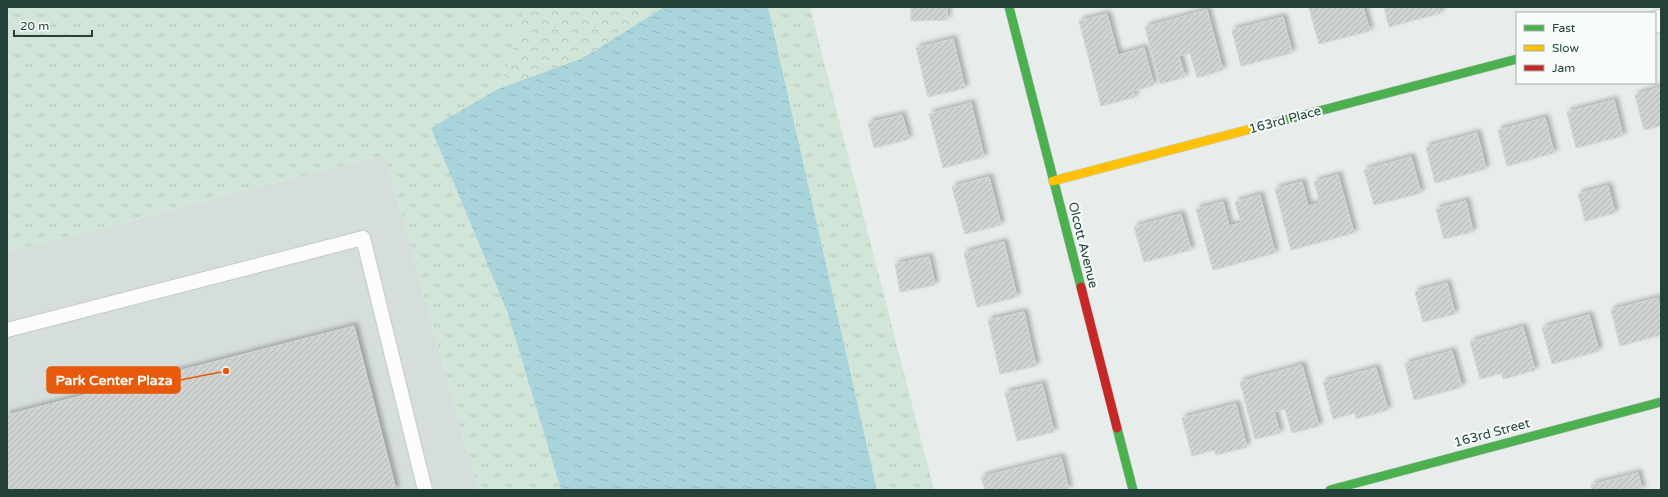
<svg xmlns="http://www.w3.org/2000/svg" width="1668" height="497" viewBox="0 0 1668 497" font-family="'Varela Round',sans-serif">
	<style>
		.built { fill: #d6dedb }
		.grass { fill: url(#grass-tufts) }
		.forest { fill: url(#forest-crowns) }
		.water { fill: url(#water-ripples) }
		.building { fill: url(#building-hatch); stroke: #d1d6d4; filter: url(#shadow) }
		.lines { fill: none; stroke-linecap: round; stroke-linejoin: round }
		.lane-casing { stroke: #c5cac8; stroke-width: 16 }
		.street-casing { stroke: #c5cac8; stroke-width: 24 }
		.fast-casing { stroke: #c3cbc8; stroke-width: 10 }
		.slow-casing { stroke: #c3cbc8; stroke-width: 10 }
		.jam-casing { stroke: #c3cbc8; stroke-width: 10 }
		.lane { stroke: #fcfcfc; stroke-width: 14 }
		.street { stroke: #fcfcfc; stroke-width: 22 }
		.fast { stroke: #4caf50; stroke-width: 9 }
		.slow { stroke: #ffc107; stroke-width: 9 }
		.jam { stroke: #c62828; stroke-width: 9 }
		.labels { text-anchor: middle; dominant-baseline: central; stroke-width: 4; stroke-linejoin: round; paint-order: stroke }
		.street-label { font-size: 13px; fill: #24423a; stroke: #f7fbf9 }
		.leader { fill: none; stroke: #e8590c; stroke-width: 1.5 }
		.callout-dot { fill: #e8590c; stroke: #f7fbf9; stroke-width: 1.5 }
		.callout { fill: #e8590c; stroke: #e8590c; stroke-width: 1.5 }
		.callout-label { font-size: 14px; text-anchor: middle; font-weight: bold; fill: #fff }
	</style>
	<defs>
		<pattern id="grass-tufts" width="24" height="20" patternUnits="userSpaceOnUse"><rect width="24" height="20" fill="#d1e6d8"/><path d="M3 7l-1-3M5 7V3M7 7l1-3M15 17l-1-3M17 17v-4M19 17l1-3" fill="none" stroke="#b3c6ba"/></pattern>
		<pattern id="forest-crowns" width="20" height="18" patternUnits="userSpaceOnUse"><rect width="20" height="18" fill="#d1e6d8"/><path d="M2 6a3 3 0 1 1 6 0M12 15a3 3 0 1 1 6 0" fill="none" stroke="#b3c6ba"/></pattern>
		<pattern id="water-ripples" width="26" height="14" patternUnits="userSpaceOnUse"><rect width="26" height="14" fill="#a9d4db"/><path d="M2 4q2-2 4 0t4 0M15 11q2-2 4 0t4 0" fill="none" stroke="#91b7bd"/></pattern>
		<pattern id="building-hatch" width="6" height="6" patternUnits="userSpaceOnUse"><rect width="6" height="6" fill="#cfd4d2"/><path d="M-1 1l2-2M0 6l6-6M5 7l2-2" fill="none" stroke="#b2b7b5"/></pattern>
		<filter id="shadow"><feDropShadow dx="3.5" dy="-3.5" stdDeviation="2" flood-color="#0004"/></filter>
	</defs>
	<rect width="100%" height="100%" fill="#e8edeb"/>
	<polygon class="built" points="385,155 478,490 7,490 7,252"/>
	<g class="grass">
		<polygon points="7,7 525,7 510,60 498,89 431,128 508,314 561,490 478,490 385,155 7,252"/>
		<polygon points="768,7 810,7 934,490 877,490"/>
	</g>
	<polygon class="forest" points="525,7 664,7 583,58 498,89 510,60"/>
	<polygon class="water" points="664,7 768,7 877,490 561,490 508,314 431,128 498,89 583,58"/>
	<g class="building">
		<polygon points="911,7 947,7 947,20 911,21"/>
		<polygon points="1314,7 1363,7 1370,31 1319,44 1309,8"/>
		<polygon points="1384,7 1439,7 1441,13 1389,27"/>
		<polygon points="1207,10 1223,70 1197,78 1190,53 1179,56 1185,77 1160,84 1145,27"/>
		<polygon points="1107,14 1118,55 1144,48 1154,85 1133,91 1135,97 1101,106 1079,21"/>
		<polygon points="1283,17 1292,53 1241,66 1232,30"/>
		<polygon points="953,39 965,88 928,97 916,48"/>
		<polygon points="1661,87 1661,126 1644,130 1635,95"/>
		<polygon points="1614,100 1623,136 1576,148 1567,112"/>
		<polygon points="971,103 984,157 943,168 929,114"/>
		<polygon points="902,115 909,139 874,148 868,123"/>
		<polygon points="1545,118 1554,153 1507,166 1498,130"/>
		<polygon points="1477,133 1486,169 1435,183 1426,147"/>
		<polygon points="1411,157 1421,193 1374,205 1364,170"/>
		<polygon points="1338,175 1354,233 1291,250 1275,189 1302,182 1308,206 1320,203 1314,182"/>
		<polygon points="989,177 1001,225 965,234 952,187"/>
		<polygon points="1608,186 1615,213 1585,221 1578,194"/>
		<polygon points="1260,195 1275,253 1213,270 1196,209 1223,202 1229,226 1241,223 1235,202"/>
		<polygon points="1466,201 1473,232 1444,239 1436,209"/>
		<polygon points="1181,214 1191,250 1144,262 1134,227"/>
		<polygon points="1004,242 1017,297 977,307 964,253"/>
		<polygon points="929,257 935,285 900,292 895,264"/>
		<polygon points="1447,283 1455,314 1423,322 1415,292"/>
		<polygon points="1658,298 1661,310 1661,335 1620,346 1611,310"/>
		<polygon points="1024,312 1036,366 1000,374 988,320"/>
		<polygon points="1589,315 1599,351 1552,364 1542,328"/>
		<polygon points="354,326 396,490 7,490 7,415"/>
		<polygon points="1523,327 1535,370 1503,379 1502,373 1480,379 1470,342"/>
		<polygon points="1452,351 1462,387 1414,400 1405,364"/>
		<polygon points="1302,365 1319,426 1292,433 1285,409 1274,412 1280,433 1255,439 1240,382"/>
		<polygon points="1376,368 1388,410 1356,419 1355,413 1333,419 1323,382"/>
		<polygon points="1042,384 1054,432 1017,441 1005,393"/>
		<polygon points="1236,404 1247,447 1216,455 1214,450 1192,456 1182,418"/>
		<polygon points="1061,457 1069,490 985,490 981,477"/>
		<polygon points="1638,473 1642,490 1592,490 1591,485"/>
	</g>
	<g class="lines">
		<defs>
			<polyline id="lane" points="7,330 363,238 425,490"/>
			<polyline id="street" points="1655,22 1661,21"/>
			<g id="fast">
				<polyline points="1009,7 1081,287"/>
				<polyline points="1258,127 1517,59"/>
				<polyline points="1117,428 1133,490"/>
				<polyline points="1330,490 1661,402"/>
			</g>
			<polyline id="slow" points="1053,181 1258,127"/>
			<polyline id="jam" points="1081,287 1117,428"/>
		</defs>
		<use href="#lane" class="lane-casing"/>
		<use href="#street" class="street-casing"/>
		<use href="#fast" class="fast-casing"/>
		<use href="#slow" class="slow-casing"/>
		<use href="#jam" class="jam-casing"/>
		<use href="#lane" class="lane"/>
		<use href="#street" class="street"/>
		<use href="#fast" class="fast"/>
		<use href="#slow" class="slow"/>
		<use href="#jam" class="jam"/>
	</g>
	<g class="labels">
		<g class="street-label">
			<text transform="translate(1285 120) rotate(-15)">163rd Place</text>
			<text transform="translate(1083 245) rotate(76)">Olcott Avenue</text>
			<text transform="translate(1492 433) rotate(-15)">163rd Street</text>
		</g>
	</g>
	<path class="leader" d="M226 371L180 380"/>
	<circle class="callout-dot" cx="226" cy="371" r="4"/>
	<rect class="callout" x="47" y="367" width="133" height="26" rx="4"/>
	<g class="callout-label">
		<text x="114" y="385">Park Center Plaza</text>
	</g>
	<rect width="1668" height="497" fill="none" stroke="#24423a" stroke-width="16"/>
	<rect x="1516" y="12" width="140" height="72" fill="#f7fbf9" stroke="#a3b1ad"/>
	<rect x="1524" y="25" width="20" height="6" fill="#4caf50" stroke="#a3b1ad"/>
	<text x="1552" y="32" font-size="12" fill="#24423a">Fast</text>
	<rect x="1524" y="45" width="20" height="6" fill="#ffc107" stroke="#a3b1ad"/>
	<text x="1552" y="52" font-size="12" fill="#24423a">Slow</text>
	<rect x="1524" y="65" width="20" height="6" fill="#c62828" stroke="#a3b1ad"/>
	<text x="1552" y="72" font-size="12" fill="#24423a">Jam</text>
	<path d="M14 30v6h78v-6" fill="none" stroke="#24423a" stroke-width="2"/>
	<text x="20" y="30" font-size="12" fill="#24423a" stroke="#f7fbf9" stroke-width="3" paint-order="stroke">20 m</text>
</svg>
